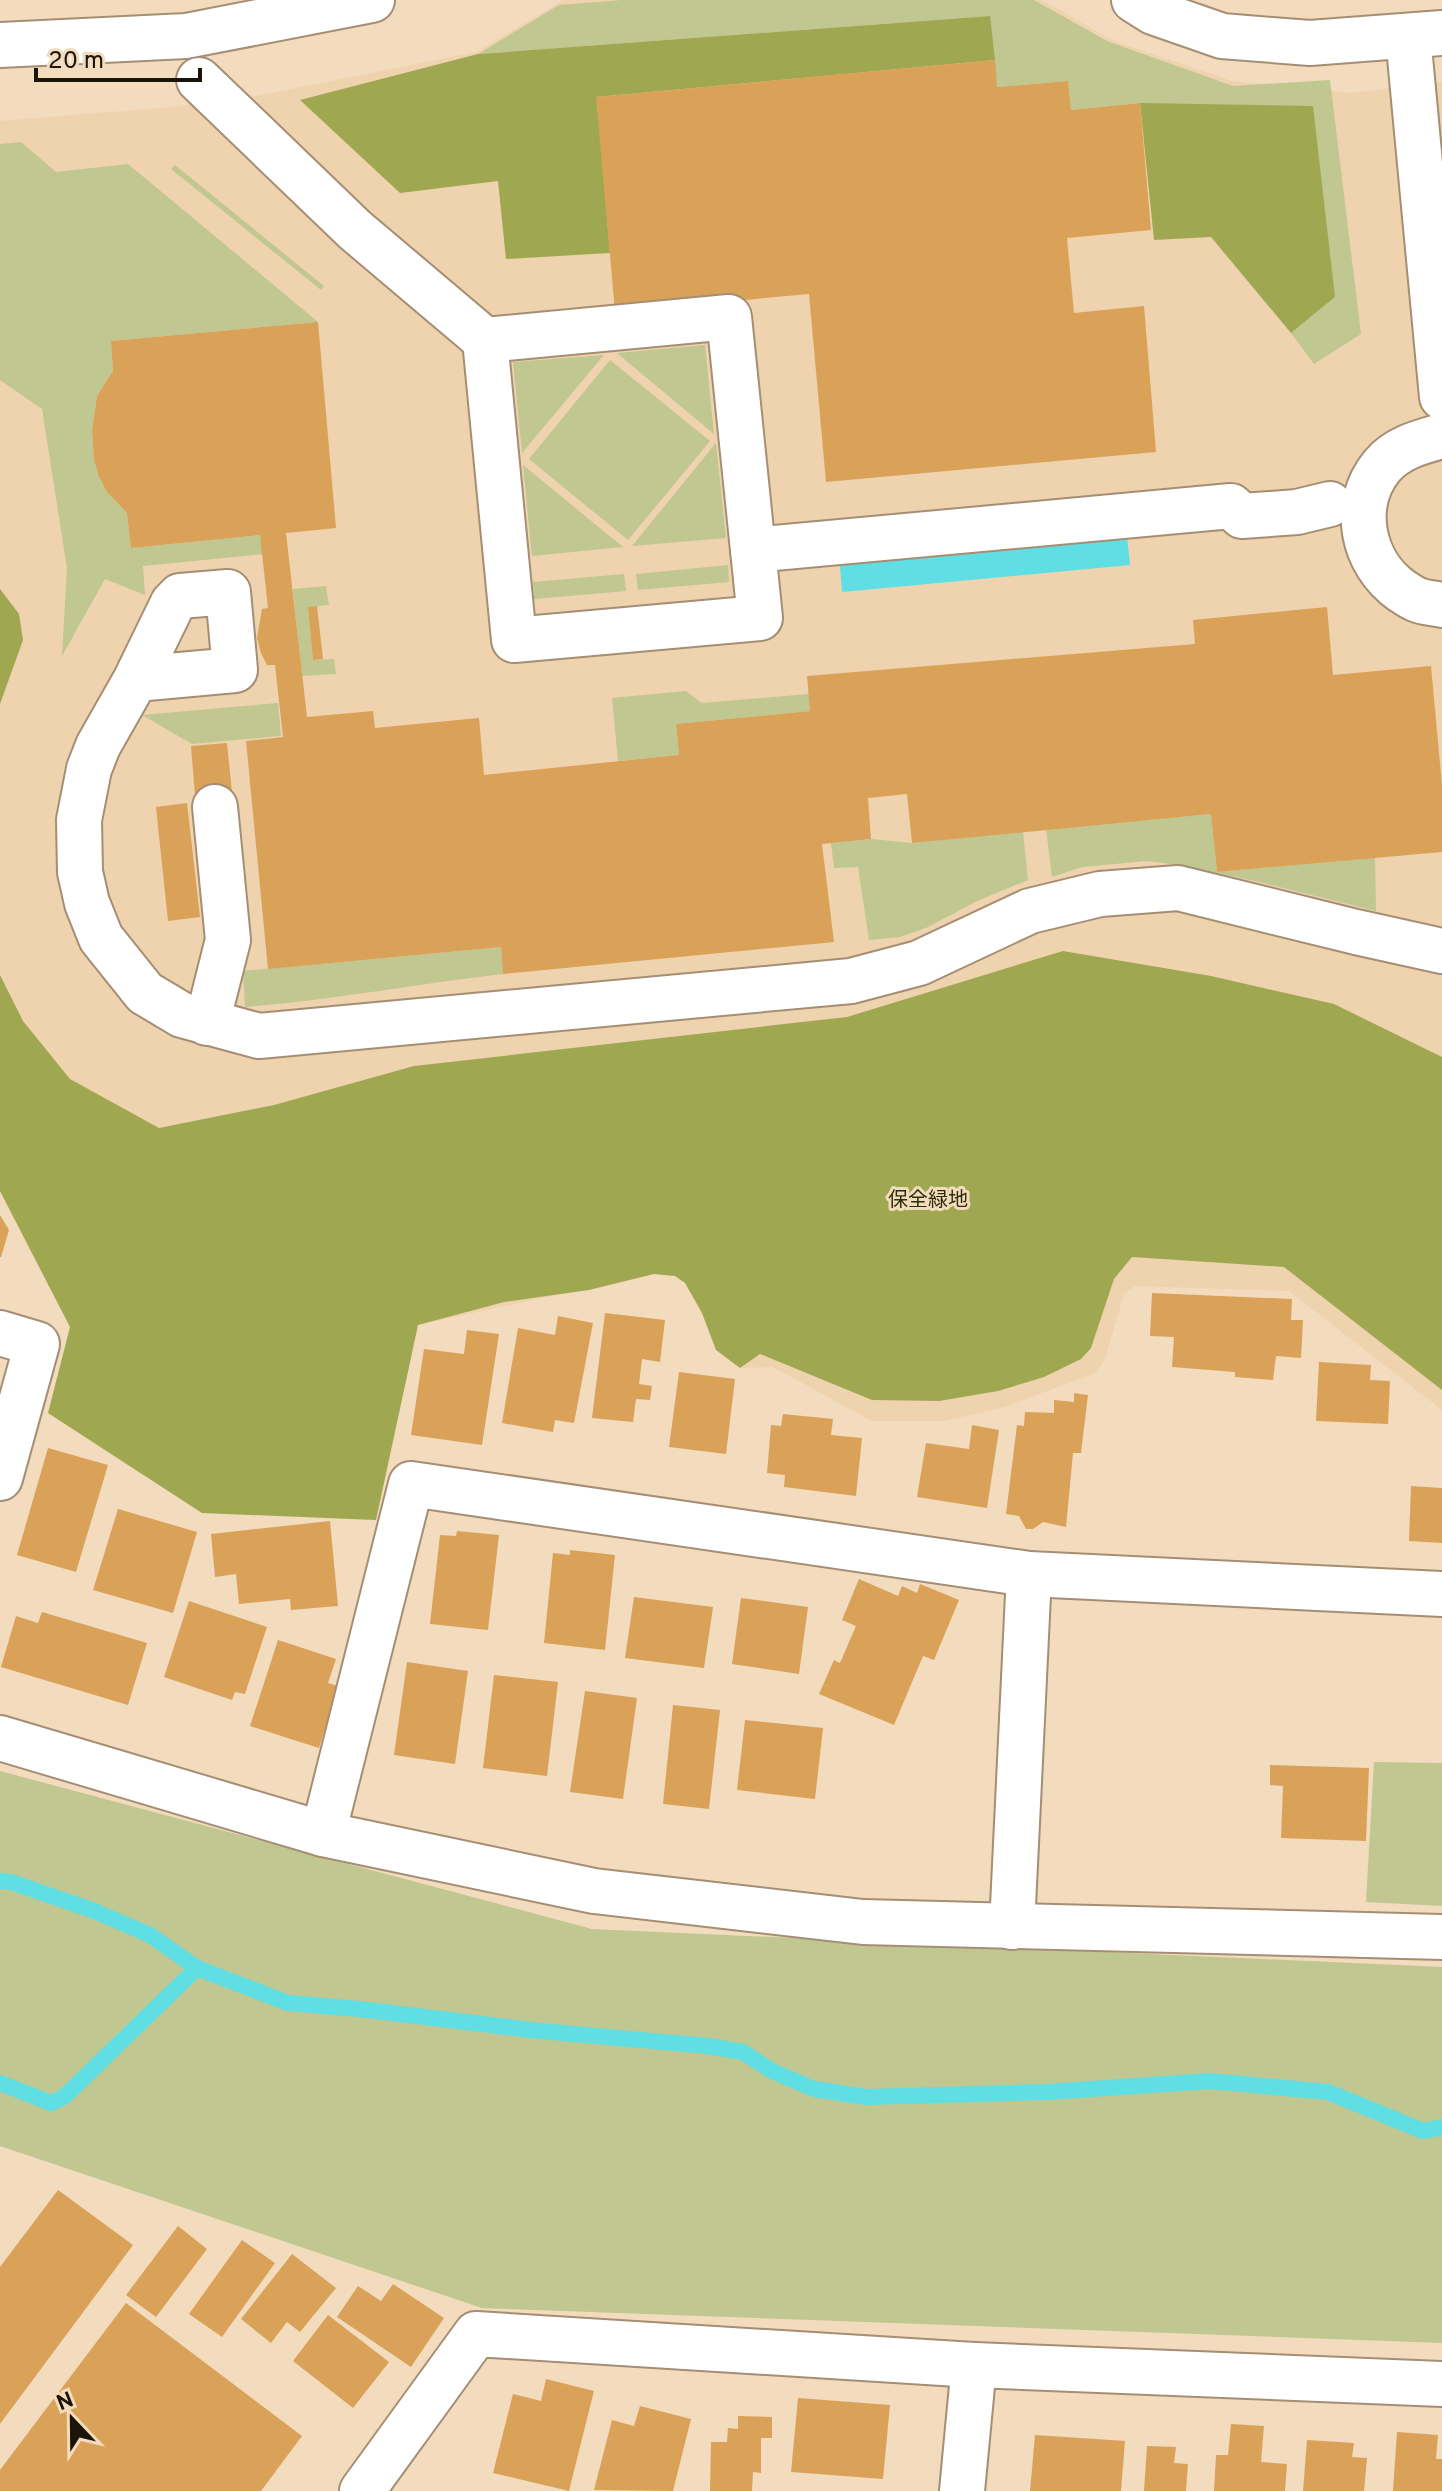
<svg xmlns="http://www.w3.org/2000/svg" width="1442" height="2491" viewBox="0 0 1442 2491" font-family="Overpass,'Noto Sans JP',sans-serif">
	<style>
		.built { fill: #efd2ae }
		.green { fill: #c0c791 }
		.forest { fill: #9fa851 }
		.water { fill: #5fdee3 }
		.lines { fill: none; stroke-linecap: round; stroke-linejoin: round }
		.stream { stroke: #5fdee3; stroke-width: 16 }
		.building { fill: #d9a258 }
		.minor-casing { stroke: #a58e73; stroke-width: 48 }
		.minor { stroke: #fff; stroke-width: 44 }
		.labels { text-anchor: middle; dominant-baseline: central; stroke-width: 6; stroke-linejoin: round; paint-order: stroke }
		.park-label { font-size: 20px; fill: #2b2e07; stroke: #f3dbbe }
	</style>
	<rect width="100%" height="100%" fill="#f3dbbe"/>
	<polygon class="built" points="563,0 1042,0 1114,41 1232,81 1351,93 1442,82 1442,1410 1289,1291 1135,1286 1124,1294 1105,1359 1095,1373 1005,1407 945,1421 872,1421 773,1367 739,1368 716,1350 702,1313 685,1283 675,1276 654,1274 418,1325 376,1520 202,1513 48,1413 70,1327 0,1191 0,121 221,103 476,52"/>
	<g class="green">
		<polygon points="622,0 1034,0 1107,41 1233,86 1330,80 1361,334 1314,364 1291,333 1335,297 1140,103 1071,110 1068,81 997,87 989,16 478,54 559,5"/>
		<polygon points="21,142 56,172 128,164 318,322 111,341 113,371 97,396 92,430 94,460 99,477 107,492 127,513 131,548 260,535 263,554 143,566 145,595 105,579 62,656 67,568 42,409 0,380 0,144"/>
		<polygon points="175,165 324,286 321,290 171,169"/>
		<polygon points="705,345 714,434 617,353"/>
		<polygon points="604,355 522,453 513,362"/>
		<polygon points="610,360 710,441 628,540 529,459"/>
		<polygon points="716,443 726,538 632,546"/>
		<polygon points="523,465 623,547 532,556"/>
		<polygon points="728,565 729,582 638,590 636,574"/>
		<polygon points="624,574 626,591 534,599 533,582"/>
		<polygon points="326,586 329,605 308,607 313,660 334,659 336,674 302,676 293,589"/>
		<polygon points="686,691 702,703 809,694 810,711 676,724 679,755 618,761 612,698"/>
		<polygon points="278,703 281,736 192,744 142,715"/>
		<polygon points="1211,814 1217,872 1375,857 1376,911 1259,882 1180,865 1147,861 1082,867 1052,877 1046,829"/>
		<polygon points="1023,831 1028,880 977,901 926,928 900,937 869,940 858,867 834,868 831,843 871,839 912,843"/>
		<path d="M501 947 503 974C417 984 332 1000 245 1007L243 971Z"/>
		<polygon points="1374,1762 1442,1763 1442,1906 1366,1902"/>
		<polygon points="0,1771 592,1929 1442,1967 1442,2343 482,2308 0,2146"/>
	</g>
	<g class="forest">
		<polygon points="990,16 995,60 597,97 610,253 506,259 498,181 400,193 300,100 478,54"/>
		<polygon points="1140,103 1313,106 1335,297 1291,333 1211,237 1154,240"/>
		<polygon points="0,589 19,614 23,640 0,704"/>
		<polygon points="1063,951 1211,976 1334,1004 1442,1057 1442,1390 1284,1267 1132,1257 1114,1279 1091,1348 1081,1359 1044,1377 998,1391 939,1401 872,1400 760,1354 740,1368 716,1350 702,1313 685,1283 675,1276 654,1274 589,1290 504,1302 418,1325 376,1520 202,1513 48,1413 70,1327 0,1191 0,975 23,1021 70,1079 159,1128 274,1105 414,1066 847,1017"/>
	</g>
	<polygon class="water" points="1126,527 1130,565 842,592 839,555"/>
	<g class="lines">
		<g class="stream">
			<polyline points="0,1881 11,1882 92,1910 150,1935 197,1968 288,2003 359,2009 540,2031 708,2046 743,2052 772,2071 814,2089 866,2097 1047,2092 1210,2081 1328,2092 1423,2131 1442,2127"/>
			<polyline points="0,2083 51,2103 64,2097 197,1968"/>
		</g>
	</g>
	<g class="building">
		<polygon points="995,60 997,87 1068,81 1071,110 1140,103 1151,230 1067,238 1074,313 1144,306 1156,452 826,482 809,294 615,312 596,97"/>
		<polygon points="318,322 336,528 286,533 307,717 373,711 375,728 479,718 484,775 679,755 676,724 810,711 807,676 1195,644 1193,620 1327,607 1333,675 1431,666 1442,785 1442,852 1217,872 1211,814 912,843 907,794 868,798 871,839 822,844 834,942 503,974 501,947 268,969 246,741 283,737 275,665 267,665 261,653 257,638 262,609 268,608 260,535 131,548 127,513 107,492 99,477 94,460 92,430 97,396 113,371 111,341"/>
		<polygon points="317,606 323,659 313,660 308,607"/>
		<polygon points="227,743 232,792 195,795 191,746"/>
		<polygon points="187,803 200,917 168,921 156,807"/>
		<polygon points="0,1215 9,1230 1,1257 0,1257"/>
		<polygon points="1152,1293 1292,1299 1291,1320 1303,1320 1301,1358 1276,1356 1273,1380 1235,1377 1235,1372 1172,1367 1174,1337 1150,1336"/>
		<polygon points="605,1313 665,1320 660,1362 642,1359 639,1384 652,1386 650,1400 636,1399 633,1422 592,1418"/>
		<polygon points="558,1316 593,1323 574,1423 555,1420 553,1432 502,1423 518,1328 555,1335"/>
		<polygon points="467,1330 499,1334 482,1445 411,1435 424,1349 464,1354"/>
		<polygon points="1319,1362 1371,1365 1370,1380 1390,1381 1388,1424 1316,1421"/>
		<polygon points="679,1372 735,1379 726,1454 669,1447"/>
		<polygon points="1074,1393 1088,1395 1081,1453 1073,1453 1066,1527 1043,1522 1033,1529 1026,1529 1019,1516 1006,1514 1017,1425 1024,1426 1025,1412 1054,1413 1054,1400 1074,1402"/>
		<polygon points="783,1414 833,1419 831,1435 862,1438 856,1496 784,1487 785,1475 767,1473 771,1425 781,1426"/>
		<polygon points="972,1425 999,1430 987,1508 917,1497 926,1443 969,1449"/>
		<polygon points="48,1448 108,1465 76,1572 17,1555"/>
		<polygon points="1411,1486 1442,1488 1442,1543 1409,1541"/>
		<polygon points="118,1509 197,1532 173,1613 93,1590"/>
		<polygon points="330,1521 338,1606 291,1610 290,1599 239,1604 236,1574 215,1577 211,1534"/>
		<polygon points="457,1531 499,1535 488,1630 430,1624 440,1535 456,1536"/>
		<polygon points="570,1550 615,1555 605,1650 544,1643 553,1553 570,1555"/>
		<polygon points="859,1579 898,1596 902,1586 917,1593 920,1584 959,1600 934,1660 923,1656 894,1725 819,1694 834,1660 840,1663 856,1626 842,1620"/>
		<polygon points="634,1597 713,1607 704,1668 625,1658"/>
		<polygon points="741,1598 808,1607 799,1674 732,1664"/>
		<polygon points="189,1601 267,1627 245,1694 235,1692 232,1700 164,1677"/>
		<polygon points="42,1612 147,1643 128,1705 1,1667 16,1616 38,1623"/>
		<polygon points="278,1640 336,1659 328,1683 338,1686 319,1748 250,1726"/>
		<polygon points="407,1662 468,1671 455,1764 394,1755"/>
		<polygon points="494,1675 558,1682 547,1776 483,1768"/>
		<polygon points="585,1691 637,1698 623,1799 570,1792"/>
		<polygon points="673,1705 720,1710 709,1809 663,1804"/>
		<polygon points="745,1720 823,1728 815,1799 737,1790"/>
		<polygon points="1270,1765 1369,1768 1366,1841 1281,1838 1283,1786 1270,1785"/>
		<polygon points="58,2190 133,2245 0,2424 0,2267"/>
		<polygon points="178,2226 207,2249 156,2317 126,2295"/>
		<polygon points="242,2240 275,2263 222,2337 189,2314"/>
		<polygon points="292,2254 336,2288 300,2332 287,2322 271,2343 241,2319"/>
		<polygon points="393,2284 444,2318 411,2367 337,2317 358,2286 381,2301"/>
		<polygon points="126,2303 302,2436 261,2491 0,2491 0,2470"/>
		<polygon points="328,2315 389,2362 353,2408 293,2361"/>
		<polygon points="546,2379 594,2391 569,2491 493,2473 513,2394 541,2401"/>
		<polygon points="798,2398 890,2405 883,2479 791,2472"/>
		<polygon points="640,2406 691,2419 673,2491 594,2490 612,2420 634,2426"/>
		<polygon points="738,2416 772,2417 772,2438 761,2438 761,2473 753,2472 752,2491 710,2491 711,2442 727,2442 728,2428 738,2429"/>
		<polygon points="1231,2424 1264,2426 1261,2462 1287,2464 1285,2491 1214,2491 1216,2455 1228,2455"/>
		<polygon points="1397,2432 1438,2435 1436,2459 1442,2459 1442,2491 1393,2491"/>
		<polygon points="1035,2435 1125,2441 1121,2491 1030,2491"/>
		<polygon points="1307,2440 1354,2443 1352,2457 1367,2458 1364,2491 1303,2491"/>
		<polygon points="1147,2446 1176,2447 1174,2463 1188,2464 1186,2491 1144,2491"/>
	</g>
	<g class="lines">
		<defs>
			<g id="minor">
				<polyline points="1134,0 1153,12 1222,36 1310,43 1442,33"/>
				<polyline points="1408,36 1442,397"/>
				<polyline points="0,45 186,36 372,0"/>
				<polyline points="199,80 355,230 485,340 729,317 753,550 1231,506 1242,516 1297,512 1330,504"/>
				<polyline points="485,340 514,640 760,618 753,550"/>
				<path d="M1442 436C1420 442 1397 448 1382 466 1350 505 1362 563 1402 591 1407 594 1412 598 1418 600 1425 603 1434 603 1442 605"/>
				<polyline points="136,679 235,670 228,592 180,596 173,603 136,679 98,746 89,769 79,820 80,872 87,903 101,938 145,993 182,1015 259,1036 851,981 919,963 1030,911 1100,894 1178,888 1356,932 1442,951"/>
				<polyline points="207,1023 228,940 215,807"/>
				<polyline points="0,1333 37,1344 0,1478"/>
				<polyline points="0,1738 323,1834 594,1891 863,1922 1442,1937"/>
				<polyline points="323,1834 411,1484 1029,1574 1442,1594"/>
				<polyline points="1012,1927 1029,1574"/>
				<polyline points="362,2491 476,2334 974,2365 1442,2384"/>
				<polyline points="962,2491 974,2365"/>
			</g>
		</defs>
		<use href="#minor" class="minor-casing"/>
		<use href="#minor" class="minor"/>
	</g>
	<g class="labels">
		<g class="park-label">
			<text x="928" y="1201">保全緑地</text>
		</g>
	</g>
	<g transform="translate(72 2419) rotate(338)" stroke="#f3dbbe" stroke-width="6" paint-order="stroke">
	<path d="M0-6L14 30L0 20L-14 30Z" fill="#1c1409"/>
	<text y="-12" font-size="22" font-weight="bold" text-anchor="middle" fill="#1c1409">N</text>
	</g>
	<path d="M36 68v12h164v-12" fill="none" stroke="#1c1409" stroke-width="4"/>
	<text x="48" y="68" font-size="24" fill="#1c1409" stroke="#f3dbbe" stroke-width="6" paint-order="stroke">20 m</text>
</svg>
